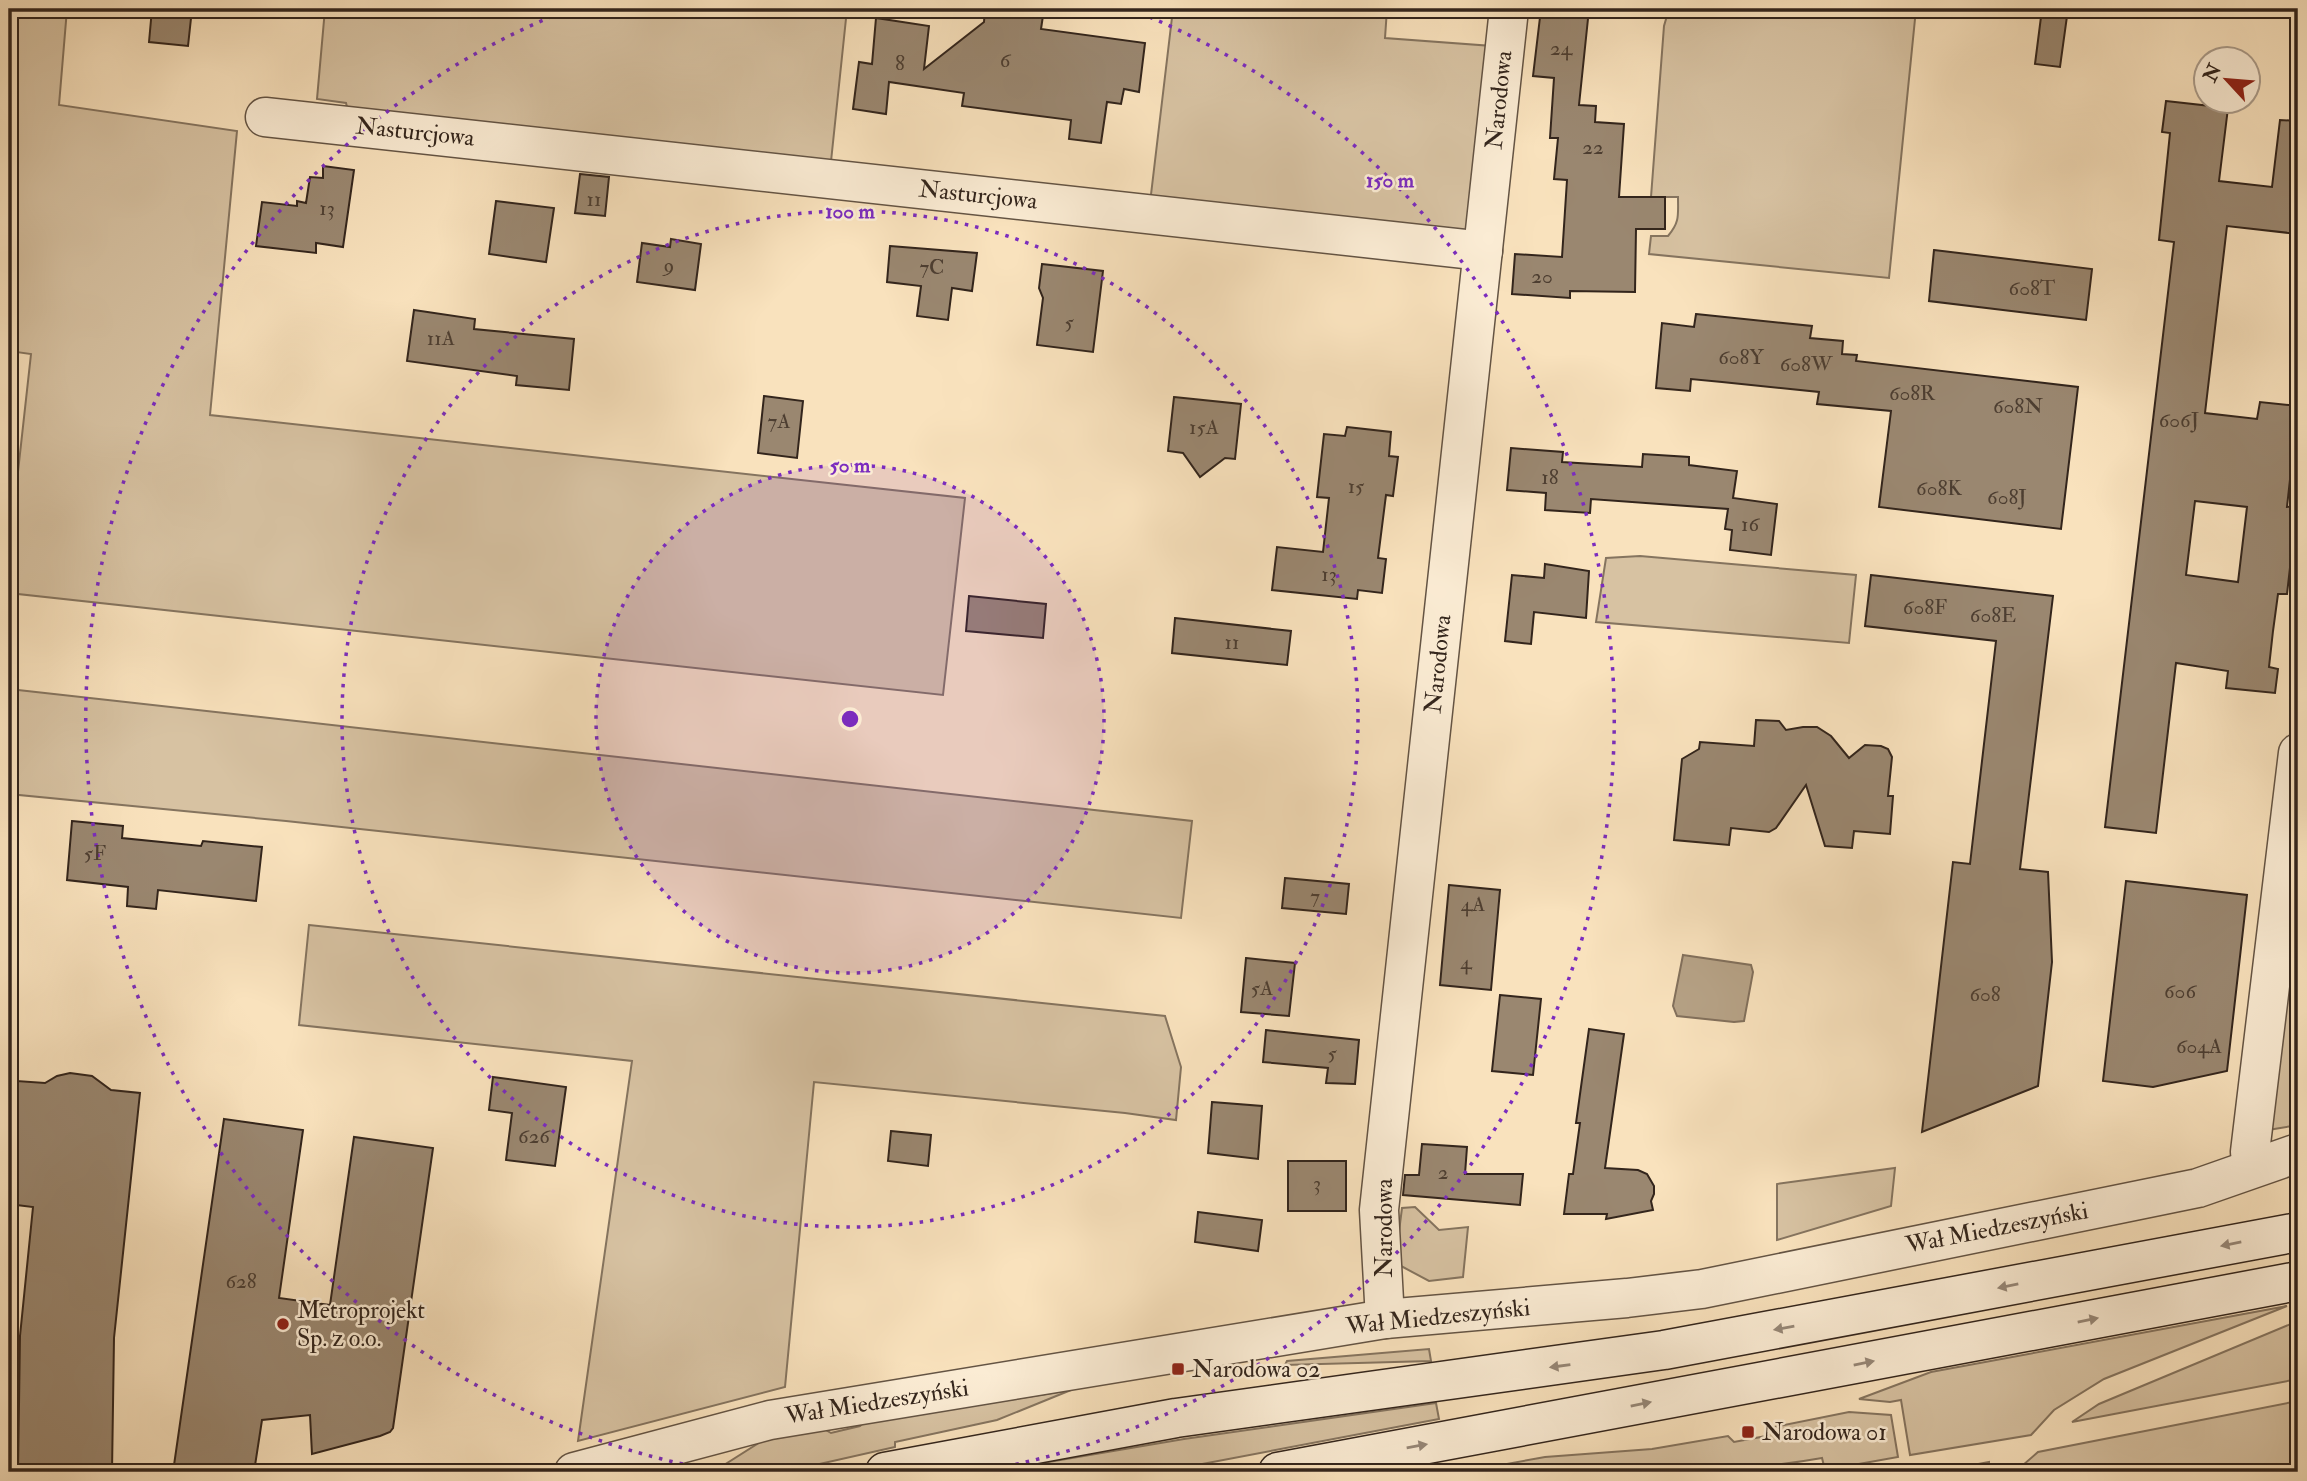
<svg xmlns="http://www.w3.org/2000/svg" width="2307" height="1481" viewBox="0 0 2307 1481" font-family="'IM FELL Double Pica',serif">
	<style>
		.green { fill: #d7c2a2; stroke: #85745f; stroke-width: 2 }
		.water { fill: #b6a286; stroke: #82705c; stroke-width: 2 }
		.building { fill: #9a8770; stroke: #33251c; stroke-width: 2; fill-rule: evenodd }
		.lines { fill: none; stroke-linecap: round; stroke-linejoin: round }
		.street-casing { stroke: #645444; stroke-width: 41 }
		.secondary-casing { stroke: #33251c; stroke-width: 41 }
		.street { stroke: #fbecd4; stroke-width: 38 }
		.secondary { stroke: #fbecd4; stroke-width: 38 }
		.oneway { fill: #978878 }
		.ring { fill: none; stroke: #7b2cbf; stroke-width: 3.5; stroke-dasharray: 3.5 7 }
		.poi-dot { fill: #8f2418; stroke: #fbecd4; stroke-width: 2.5 }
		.labels { text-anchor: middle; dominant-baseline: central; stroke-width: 5; stroke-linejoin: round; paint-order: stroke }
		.number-label { font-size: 21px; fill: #4d3e31 }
		.street-label { font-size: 24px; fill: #33251c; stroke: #fbecd4 }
		.poi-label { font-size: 24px; fill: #33251c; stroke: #fbecd4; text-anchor: start }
		.centre { fill: #7b2cbf; stroke: #fbecd4; stroke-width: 3.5 }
		.ring-label { font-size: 21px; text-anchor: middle; font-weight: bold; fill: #7b2cbf; stroke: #fbecd4; stroke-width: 5; stroke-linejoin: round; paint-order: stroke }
	</style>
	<rect width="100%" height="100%" fill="#f9e2bd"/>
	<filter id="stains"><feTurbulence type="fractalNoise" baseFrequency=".00286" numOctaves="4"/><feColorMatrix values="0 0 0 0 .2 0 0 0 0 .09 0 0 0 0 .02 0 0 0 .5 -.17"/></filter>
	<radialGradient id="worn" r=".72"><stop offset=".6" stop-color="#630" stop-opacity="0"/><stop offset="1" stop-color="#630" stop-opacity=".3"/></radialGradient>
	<g class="green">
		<polygon points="9,9 67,9 59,105 237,131 210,415 965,498 943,695 9,593 9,553 31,354 9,351"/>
		<polygon points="325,9 847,9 830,171 349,115 346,103 317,99"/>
		<polygon points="1173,9 1387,9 1385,38 1492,46 1471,239 1150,203"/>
		<path d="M1669 9H1916L1889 278 1649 254 1651 236H1668C1680 222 1678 215 1678 197H1651L1664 26Z"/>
		<polygon points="1640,556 1856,575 1849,643 1596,622 1606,558"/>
		<polygon points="9,689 1192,821 1181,918 286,821 9,794"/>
		<polygon points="2298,875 2298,1125 2268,1130"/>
		<polygon points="309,925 1165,1016 1181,1067 1176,1120 1125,1113 814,1082 785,1387 578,1441 632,1061 299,1025"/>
		<polygon points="1895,1168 1891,1206 1777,1240 1777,1184"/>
		<polygon points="1415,1207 1439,1230 1468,1227 1463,1277 1429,1281 1401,1266 1396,1255 1402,1208"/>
		<polygon points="2287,1306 2104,1379 2054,1410 2031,1435 1910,1455 1901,1400 1890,1402 1859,1399 1931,1372"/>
		<polygon points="2298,1321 2298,1379 2072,1422 2099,1404"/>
		<polygon points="1429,1349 1431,1361 1285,1365 1287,1361"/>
		<polygon points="1071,1390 997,1420 895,1442 895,1447 784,1472 713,1472 765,1439 819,1426 831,1433 860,1426 863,1423"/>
		<polygon points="2298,1401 2298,1465 2260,1472 2015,1472 2038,1452"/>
		<polygon points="1436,1403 1439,1419 1160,1472 989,1472 1184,1439"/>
		<path d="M1849 1412 1891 1415 1898 1457 1825 1470 1822 1458C1704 1479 1582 1472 1463 1472L1545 1457 1652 1449 1728 1436 1734 1442 1766 1436 1769 1428Z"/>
		<polygon points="1989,1462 1989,1466 1980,1472 1936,1472"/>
	</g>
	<polygon class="water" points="1683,955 1751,965 1753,972 1744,1021 1734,1022 1677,1016 1673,1006"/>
	<g class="building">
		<polygon points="152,9 192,9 188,46 149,42"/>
		<polygon points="985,9 1044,9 1041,29 1145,43 1139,92 1124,89 1121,104 1107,102 1101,143 1069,139 1071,120 962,106 964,93 889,82 886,114 853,109 859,62 872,64 876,18 929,26 924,69 984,22"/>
		<polygon points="1541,9 1589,9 1579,105 1596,106 1595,122 1624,124 1619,197 1665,197 1665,229 1636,229 1635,292 1570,291 1570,298 1512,294 1515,254 1562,257 1567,180 1554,179 1558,138 1550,138 1554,78 1533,76"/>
		<polygon points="2042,9 2068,9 2060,67 2035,64"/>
		<path d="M2166 101 2228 108 2219 181 2272 187 2280 120 2298 121V234L2227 226 2205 413 2257 419 2260 402 2298 406 2287 507 2297 506 2287 594H2278L2273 631 2269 667 2278 669 2275 693 2226 688 2228 671 2176 663 2156 833 2105 827 2174 242 2159 240 2170 133 2162 132ZM2195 501 2247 507 2238 582 2186 575Z"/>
		<polygon points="323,166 354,170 343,247 316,243 316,253 256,246 262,202 297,206 297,201 306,203 310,177 323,178"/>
		<polygon points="580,174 609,177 605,216 575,213"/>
		<polygon points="496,201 554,208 546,262 489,254"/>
		<polygon points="671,239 701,244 695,290 637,282 642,243 670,247"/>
		<polygon points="890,246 977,253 972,291 952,288 948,320 917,316 921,286 887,282"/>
		<polygon points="1934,250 2092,269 2086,320 1929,301"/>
		<polygon points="1042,264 1103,271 1093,352 1037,345 1043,298 1039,288"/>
		<polygon points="414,310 475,319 474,329 574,339 569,390 516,385 517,376 407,361"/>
		<polygon points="1696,314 1812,326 1810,338 1843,341 1842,354 1857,355 1856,361 2078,387 2061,529 1879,507 1891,411 1817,404 1819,392 1722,382 1691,379 1690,391 1656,388 1662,323 1694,327"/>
		<polygon points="764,396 803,401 797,458 758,453"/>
		<polygon points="1174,397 1241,404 1235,459 1225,458 1200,477 1183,453 1168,451"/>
		<polygon points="1347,427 1391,432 1389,456 1398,457 1393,496 1386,495 1378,558 1386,559 1382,593 1358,590 1357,599 1272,590 1277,547 1323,552 1329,498 1317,497 1324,434 1345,436"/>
		<polygon points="1511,448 1563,452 1562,462 1642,467 1643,454 1689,457 1689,465 1737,471 1733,498 1777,504 1771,555 1730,550 1732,530 1725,529 1728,509 1591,499 1590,513 1545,510 1546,493 1507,490"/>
		<polygon points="1545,564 1589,571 1586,618 1534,612 1531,644 1505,641 1512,575 1544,578"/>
		<polygon points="1871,575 2053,596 2020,869 2048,872 2052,962 2038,1086 1922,1132 1953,862 1970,864 1996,641 1865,626"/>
		<polygon points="969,596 1046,604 1043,638 966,631"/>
		<polygon points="1175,618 1291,631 1287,665 1172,653"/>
		<polygon points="1756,720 1779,721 1786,730 1803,727 1817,727 1831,736 1849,758 1865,745 1881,746 1888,749 1892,757 1888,796 1893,796 1890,834 1854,831 1852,848 1825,846 1806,785 1776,828 1769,832 1731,828 1729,845 1674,840 1682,759 1699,749 1700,742 1754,746"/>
		<polygon points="72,821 123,826 122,838 201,846 203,841 262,847 256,901 158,890 156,909 127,906 128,887 67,880"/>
		<polygon points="1285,878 1349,884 1346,914 1282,908"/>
		<polygon points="2126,881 2247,895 2227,1071 2153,1087 2103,1081"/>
		<polygon points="1449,885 1500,890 1491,990 1440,985"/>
		<polygon points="1246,958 1295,963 1289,1016 1241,1012"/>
		<polygon points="1500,995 1541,999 1533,1075 1492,1071"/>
		<polygon points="1589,1029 1624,1034 1605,1168 1638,1170 1647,1174 1654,1186 1654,1194 1651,1201 1653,1210 1606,1219 1607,1214 1564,1214 1569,1174 1573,1174 1580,1123 1576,1123"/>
		<polygon points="1266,1030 1359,1040 1355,1084 1326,1083 1328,1068 1263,1062"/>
		<polygon points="70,1073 92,1076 111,1090 140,1093 114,1338 112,1472 18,1472 20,1336 33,1207 9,1204 9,1114 13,1109 17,1081 45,1083 57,1076"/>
		<polygon points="493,1077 566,1087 555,1166 506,1160 512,1113 489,1110"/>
		<polygon points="1212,1102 1262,1106 1258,1159 1208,1153"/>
		<polygon points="224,1119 303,1130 279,1298 330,1305 354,1137 433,1148 393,1428 390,1432 380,1436 312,1454 310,1415 262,1420 254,1472 173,1472"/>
		<polygon points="891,1131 931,1135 928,1166 888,1161"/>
		<polygon points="1422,1144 1467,1147 1465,1174 1523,1174 1520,1205 1403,1195 1405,1175 1419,1175"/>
		<rect x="1288" y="1161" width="58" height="50"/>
		<polygon points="1198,1212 1262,1220 1258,1251 1195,1242"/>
	</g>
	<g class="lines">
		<defs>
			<g id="street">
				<polyline points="265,117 1483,251"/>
				<polyline points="2250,1152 2298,753"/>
				<polyline points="1385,1319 1379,1210 1509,9"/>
				<polyline points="574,1472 770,1420 1385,1319 1627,1298 1702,1289 2198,1188 2298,1153"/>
			</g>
			<g id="secondary">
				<polyline points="885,1472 1176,1418 1664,1350 2298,1232"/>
				<polyline points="1278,1472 2298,1281"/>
			</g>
		</defs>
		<use href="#street" class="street-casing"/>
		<use href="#secondary" class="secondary-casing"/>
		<use href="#street" class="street"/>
		<use href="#secondary" class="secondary"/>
	</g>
	<defs><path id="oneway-solid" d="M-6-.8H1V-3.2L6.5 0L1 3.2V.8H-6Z" transform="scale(1.75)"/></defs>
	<g class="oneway">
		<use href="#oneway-solid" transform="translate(2231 1244) rotate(169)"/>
		<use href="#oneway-solid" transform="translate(2008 1286) rotate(169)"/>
		<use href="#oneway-solid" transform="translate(2088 1320) rotate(-11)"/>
		<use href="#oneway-solid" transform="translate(1784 1328) rotate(170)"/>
		<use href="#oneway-solid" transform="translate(1864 1363) rotate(-11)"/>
		<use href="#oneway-solid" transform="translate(1560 1366) rotate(172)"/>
		<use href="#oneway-solid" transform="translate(1641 1404) rotate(-11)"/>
		<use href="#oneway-solid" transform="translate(1417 1446) rotate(-10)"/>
	</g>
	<circle cx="850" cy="719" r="254" fill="#7b2cbf" fill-opacity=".12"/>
	<g class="ring">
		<circle cx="850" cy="719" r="254"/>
		<circle cx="850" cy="719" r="508"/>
		<path d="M724 1472A763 763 0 0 1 570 9M1130 9A763 763 0 0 1 976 1472"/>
	</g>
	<g class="poi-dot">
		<circle cx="283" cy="1324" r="7"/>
		<rect x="1171" y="1362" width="14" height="14" rx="3.5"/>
		<rect x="1741" y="1425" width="14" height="14" rx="3.5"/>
	</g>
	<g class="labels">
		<g class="number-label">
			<text x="1561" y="48">24</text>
			<text x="1005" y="60">6</text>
			<text x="900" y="63">8</text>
			<text x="1593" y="147">22</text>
			<text x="594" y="199">11</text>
			<text x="327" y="208">13</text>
			<text x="669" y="265">9</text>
			<text x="932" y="267">7C</text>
			<text x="1542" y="276">20</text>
			<text x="2032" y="288">608T</text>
			<text x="1069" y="322">5</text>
			<text x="441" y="338">11A</text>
			<text x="1741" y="357">608Y</text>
			<text x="1806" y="364">608W</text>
			<text x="1912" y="393">608R</text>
			<text x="2018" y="406">608N</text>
			<text x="2179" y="420">606J</text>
			<text x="779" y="421">7A</text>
			<text x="1204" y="427">15A</text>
			<text x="1550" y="477">18</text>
			<text x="1356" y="486">15</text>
			<text x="1939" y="488">608K</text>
			<text x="2007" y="497">608J</text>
			<text x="1750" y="524">16</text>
			<text x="1329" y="574">13</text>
			<text x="1925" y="607">608F</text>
			<text x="1993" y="615">608E</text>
			<text x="1232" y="642">11</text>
			<text x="95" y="853">5F</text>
			<text x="1315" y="896">7</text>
			<text x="1473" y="904">4A</text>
			<text x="1466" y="962">4</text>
			<text x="1262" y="988">5A</text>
			<text x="2180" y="991">606</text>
			<text x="1985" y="994">608</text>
			<text x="2199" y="1046">604A</text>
			<text x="1332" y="1053">5</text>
			<text x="534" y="1136">626</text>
			<text x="1443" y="1172">2</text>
			<text x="1317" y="1183">3</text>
			<text x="241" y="1281">628</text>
		</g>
		<g class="street-label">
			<text transform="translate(1499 100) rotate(-84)">Narodowa</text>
			<text transform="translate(415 132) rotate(6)">Nasturcjowa</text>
			<text transform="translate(978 195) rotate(6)">Nasturcjowa</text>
			<text transform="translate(1438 664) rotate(-84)">Narodowa</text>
			<text transform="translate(1384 1228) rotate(-90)">Narodowa</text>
			<text transform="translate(1997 1228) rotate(-11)">Wał Miedzeszyński</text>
			<text transform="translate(1438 1317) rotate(-6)">Wał Miedzeszyński</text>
			<text transform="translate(877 1402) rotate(-9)">Wał Miedzeszyński</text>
		</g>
		<g class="poi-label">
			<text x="297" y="1310">Metroprojekt<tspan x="297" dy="28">Sp. z o.o.</tspan></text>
			<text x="1192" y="1369">Narodowa 02</text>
			<text x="1762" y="1432">Narodowa 01</text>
		</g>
	</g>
	<circle cx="850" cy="719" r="10" class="centre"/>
	<g class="ring-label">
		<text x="1390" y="187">150 m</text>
		<text x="850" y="218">100 m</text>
		<text x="850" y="472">50 m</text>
	</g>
	<rect width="2307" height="1481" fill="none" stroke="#f9e2bd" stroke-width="35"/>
	<rect x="10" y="10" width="2286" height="1460" fill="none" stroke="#33251c" stroke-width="3.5"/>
	<rect x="18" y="18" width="2272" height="1446" fill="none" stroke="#33251c" stroke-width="2"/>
	<g transform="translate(2227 80) rotate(296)"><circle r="33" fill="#fbecd4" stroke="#ab9c8a" stroke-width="2"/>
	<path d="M0-5L12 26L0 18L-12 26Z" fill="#8f2418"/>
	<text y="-10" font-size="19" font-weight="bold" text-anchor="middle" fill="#33251c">N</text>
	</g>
	<rect width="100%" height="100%" filter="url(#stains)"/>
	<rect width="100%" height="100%" fill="url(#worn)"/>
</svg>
